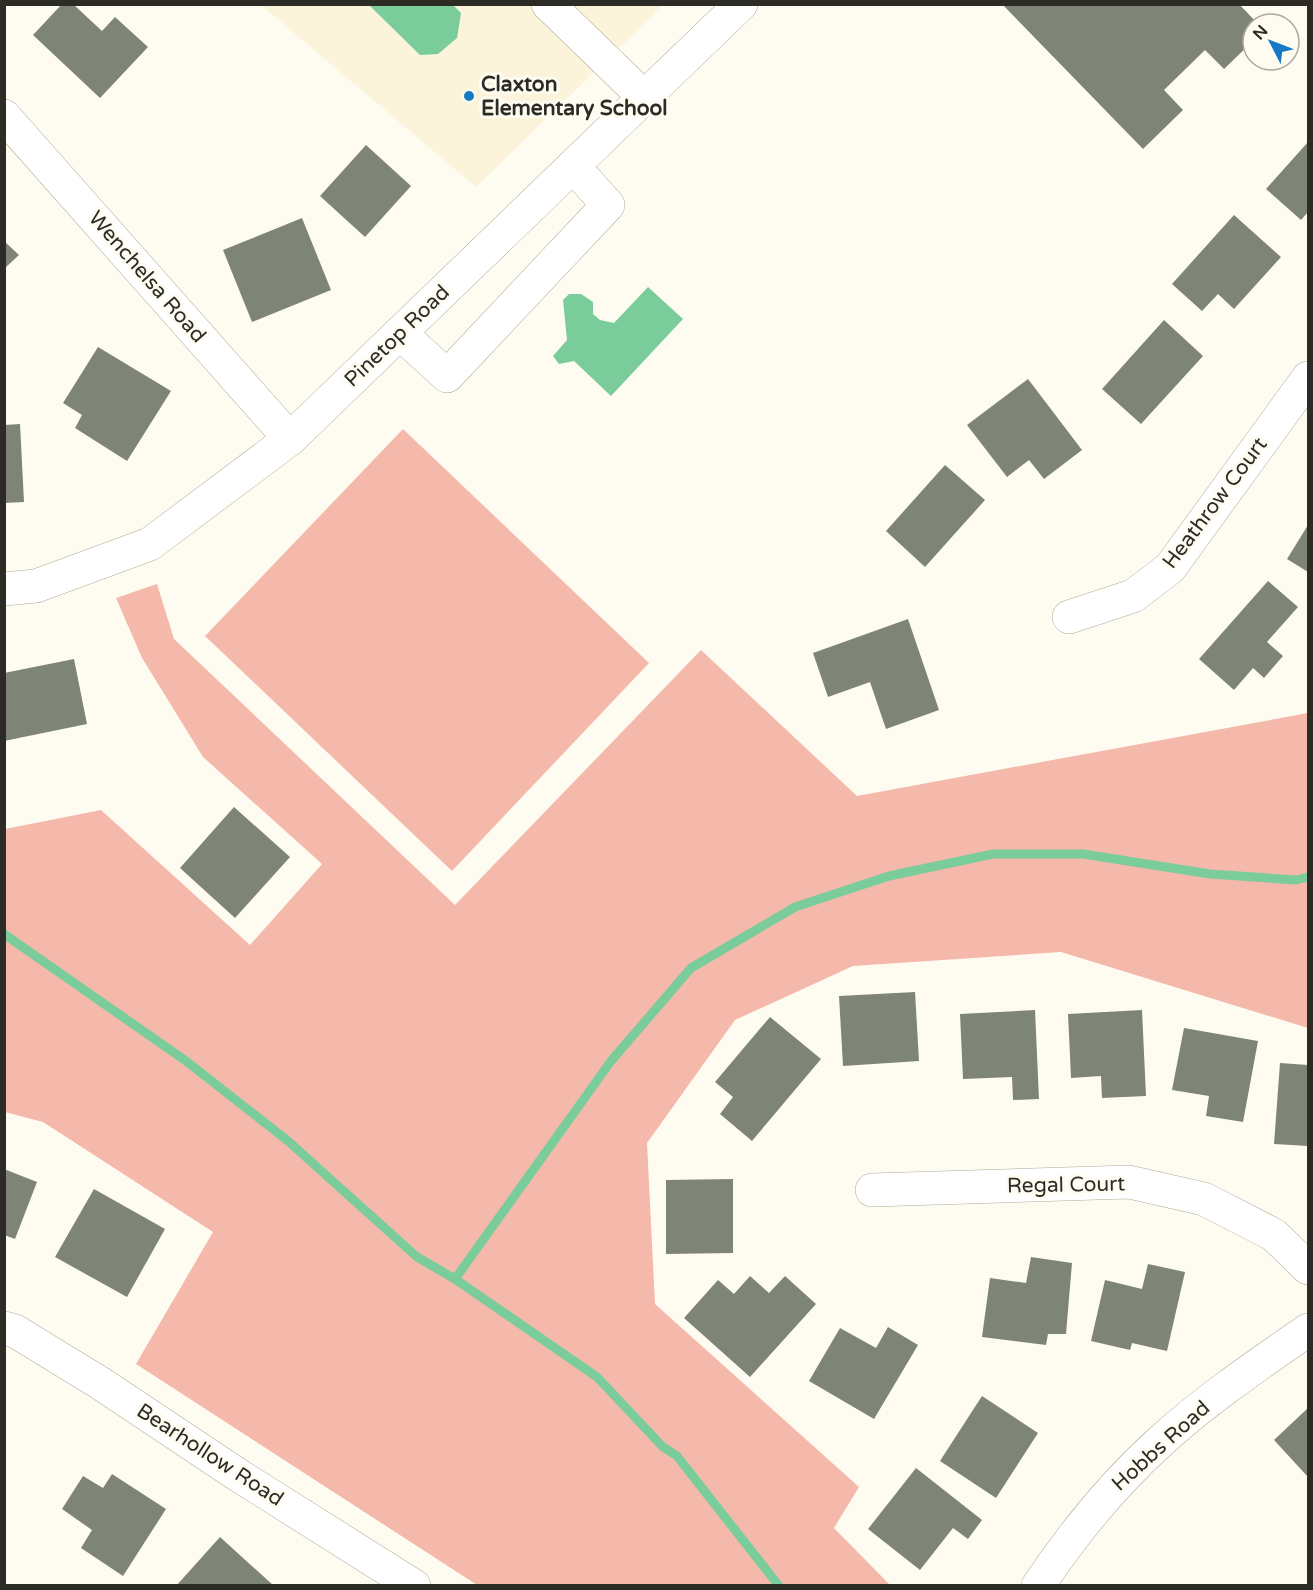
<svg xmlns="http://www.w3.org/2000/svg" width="1313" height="1590" viewBox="0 0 1313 1590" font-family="'Varela Round',sans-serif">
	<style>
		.built { fill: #fbf4db }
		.green { fill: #f5b9ab }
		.water { fill: #7acc9a }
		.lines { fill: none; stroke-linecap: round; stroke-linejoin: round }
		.stream { stroke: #7acc9a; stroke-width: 9 }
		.building { fill: #7f8576 }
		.minor-casing { stroke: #afab9a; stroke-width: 34 }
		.minor { stroke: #fff; stroke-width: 33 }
		.poi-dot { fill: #157ac5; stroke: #fefcf1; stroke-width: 2 }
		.labels { text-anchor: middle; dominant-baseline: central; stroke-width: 6; stroke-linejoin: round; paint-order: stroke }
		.poi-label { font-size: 21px; font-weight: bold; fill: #2d2b25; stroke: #fefcf1; text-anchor: start }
		.street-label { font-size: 21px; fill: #2d2b25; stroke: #fefcf1 }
	</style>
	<rect width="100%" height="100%" fill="#fefcf1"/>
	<polygon class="built" points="261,5 663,5 476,187"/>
	<g class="green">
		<polygon points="403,429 649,663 452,871 205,636"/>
		<polygon points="157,584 174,639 455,905 701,650 857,796 1308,713 1308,1028 1061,952 853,966 735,1020 647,1143 655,1304 859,1487 834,1528 890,1585 477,1585 136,1364 213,1232 43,1122 5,1112 5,829 101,810 250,945 322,864 203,757 142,658 116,598"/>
	</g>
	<g class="water">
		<polygon points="369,5 453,5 461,13 457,38 438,54 420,55"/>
		<polygon points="648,287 683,319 611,396 574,361 559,364 553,356 567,340 563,300 569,294 581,294 593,302 593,314 600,320 614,323"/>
	</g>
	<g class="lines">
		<g class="stream">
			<polyline points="4,934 186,1061 288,1141 417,1257 455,1279 597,1377 663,1447 677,1456 779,1586"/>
			<polyline points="455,1279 611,1061 691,968 795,907 889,876 993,854 1083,854 1210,874 1296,880 1308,877"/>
		</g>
	</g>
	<g class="building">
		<polygon points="62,4 73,4 102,31 115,17 148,47 100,98 33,35"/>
		<polygon points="1002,4 1239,4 1258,24 1253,24 1253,41 1224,69 1205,50 1164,90 1183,110 1143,149"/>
		<polygon points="1308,142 1308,212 1301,220 1266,189"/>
		<polygon points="366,145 411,186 365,237 320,196"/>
		<polygon points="1234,215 1281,257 1234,309 1218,294 1202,311 1172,284"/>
		<polygon points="302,218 331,290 252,322 223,250"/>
		<polygon points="4,241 19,255 4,269"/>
		<polygon points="1164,320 1203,356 1141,424 1102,389"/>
		<polygon points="98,347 171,391 127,461 75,428 82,415 63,403"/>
		<polygon points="1028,379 1082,450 1044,479 1029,460 1007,477 967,425"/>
		<polygon points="20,424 24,502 4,503 4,425"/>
		<polygon points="945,465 985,500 925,567 886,531"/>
		<polygon points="1308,525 1308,572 1287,559"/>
		<polygon points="1268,581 1298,607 1267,642 1283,656 1264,678 1253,668 1234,690 1199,659"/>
		<polygon points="908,619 939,710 886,729 870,682 828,697 813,653"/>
		<polygon points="74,659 87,724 4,741 4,673"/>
		<polygon points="234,807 290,857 235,918 180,868"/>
		<polygon points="915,992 919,1061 843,1066 839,996"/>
		<polygon points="1035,1010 1039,1099 1013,1100 1012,1077 963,1079 960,1014"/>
		<polygon points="1142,1010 1146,1096 1102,1098 1101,1076 1071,1078 1068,1014"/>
		<polygon points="770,1017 821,1059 752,1141 720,1114 733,1097 715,1082"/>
		<polygon points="1184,1028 1258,1041 1243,1122 1206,1116 1209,1096 1172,1090"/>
		<polygon points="1280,1063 1308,1065 1308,1146 1274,1144"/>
		<polygon points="4,1169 37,1182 15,1239 4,1235"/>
		<polygon points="733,1179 733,1253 666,1254 666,1180"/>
		<polygon points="94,1189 165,1229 127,1297 55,1257"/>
		<polygon points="1031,1257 1072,1263 1066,1334 1048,1334 1046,1345 982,1337 990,1278 1026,1283"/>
		<polygon points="1148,1264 1185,1272 1167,1351 1132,1343 1130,1350 1091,1341 1105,1280 1142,1289"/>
		<polygon points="750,1276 769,1293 785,1276 816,1304 750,1377 684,1318 718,1280 734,1294"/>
		<polygon points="888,1327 918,1345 874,1419 809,1381 840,1328 876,1348"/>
		<polygon points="982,1396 1038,1433 996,1498 940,1461"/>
		<polygon points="1308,1408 1308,1477 1274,1440"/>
		<polygon points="916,1468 982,1520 968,1539 953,1528 920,1570 868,1529"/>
		<polygon points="112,1474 166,1509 123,1576 81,1548 92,1530 62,1509 83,1476 103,1488"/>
		<polygon points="220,1537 274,1586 176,1586"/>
	</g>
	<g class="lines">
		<defs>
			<g id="minor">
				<polyline points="548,4 644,97"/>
				<polyline points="4,116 290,439"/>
				<polyline points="400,333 447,376 608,205 573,166"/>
				<polyline points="4,589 36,586 150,544 290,439 741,4"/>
				<polyline points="1069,617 1133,596 1170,568 1308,378"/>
				<polyline points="872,1190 1129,1182 1204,1199 1274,1235 1308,1268"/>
				<polyline points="4,1328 15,1331 100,1383 235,1473 414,1586"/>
				<path d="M1038 1586C1074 1532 1114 1483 1162 1440 1207 1399 1259 1364 1308 1330"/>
			</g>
		</defs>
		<use href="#minor" class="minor-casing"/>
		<use href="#minor" class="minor"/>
	</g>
	<circle class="poi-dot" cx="469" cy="96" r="6"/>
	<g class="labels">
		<g class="poi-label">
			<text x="481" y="84">Claxton<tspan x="481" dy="24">Elementary School</tspan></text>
		</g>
		<g class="street-label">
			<text transform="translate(147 277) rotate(49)">Wenchelsa Road</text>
			<text transform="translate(397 336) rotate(-44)">Pinetop Road</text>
			<text transform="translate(1215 503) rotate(-53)">Heathrow Court</text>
			<text transform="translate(1066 1185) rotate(-1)">Regal Court</text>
			<text transform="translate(1161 1446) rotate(-42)">Hobbs Road</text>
			<text transform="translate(210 1455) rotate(33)">Bearhollow Road</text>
		</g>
	</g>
	<rect width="1313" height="1590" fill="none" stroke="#2d2b25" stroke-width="12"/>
	<g transform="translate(1271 42) rotate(312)"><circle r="28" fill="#fefcf1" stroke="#aaa89f" stroke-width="1.5"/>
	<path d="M0-4.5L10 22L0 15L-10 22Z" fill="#157ac5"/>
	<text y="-9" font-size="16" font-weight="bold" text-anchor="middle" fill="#2d2b25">N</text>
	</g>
</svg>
